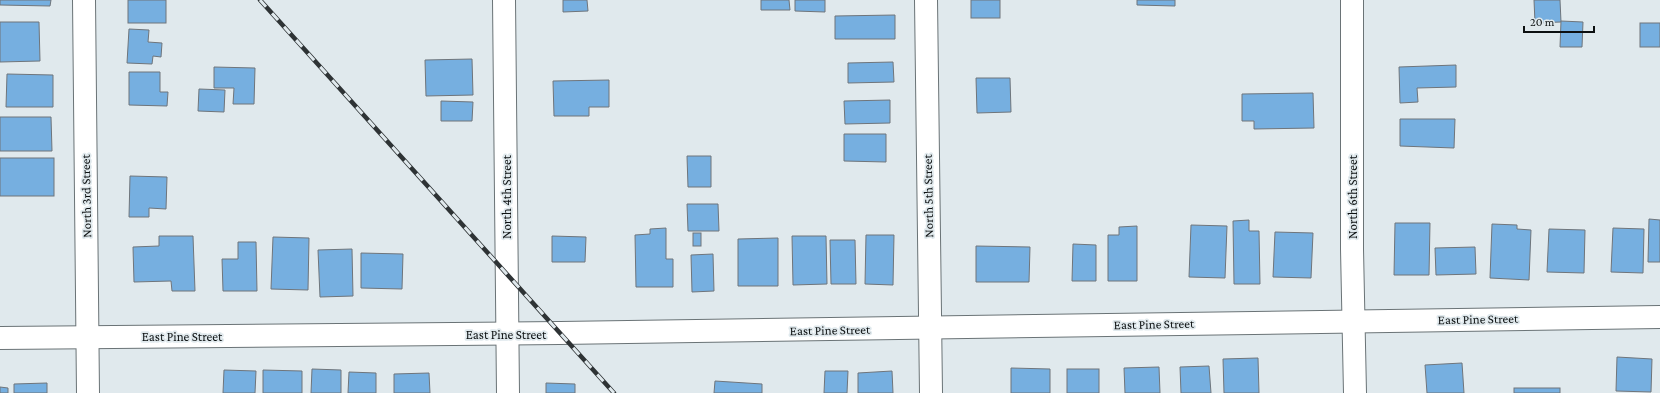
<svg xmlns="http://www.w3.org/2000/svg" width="1660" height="393" viewBox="0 0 1660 393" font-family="'Crimson Pro',serif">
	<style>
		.building { fill: #76afe0; stroke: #6f757b }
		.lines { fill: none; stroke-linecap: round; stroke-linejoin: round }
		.minor-casing { stroke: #6a7376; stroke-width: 24 }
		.minor { stroke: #fff; stroke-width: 22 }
		.rail-casing { stroke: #2e3335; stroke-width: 4.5 }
		.rail { stroke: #e0e9ed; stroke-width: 3; stroke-dasharray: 9; stroke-linecap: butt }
		.labels { text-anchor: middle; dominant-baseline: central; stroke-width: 3.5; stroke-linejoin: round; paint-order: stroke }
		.street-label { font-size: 13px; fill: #0c1011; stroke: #e0e9ed }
	</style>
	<rect width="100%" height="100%" fill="#e0e9ed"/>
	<g class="building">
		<polygon points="0,0 51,0 50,6 0,5"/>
		<rect x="128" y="0" width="38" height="23"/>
		<polygon points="563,0 587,0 588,11 563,12"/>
		<polygon points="761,0 789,0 790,10 761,10"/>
		<polygon points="795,0 825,0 825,12 795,11"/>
		<rect x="971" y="0" width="29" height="18"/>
		<polygon points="1137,0 1175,0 1175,6 1137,5"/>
		<polygon points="1534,0 1560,0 1561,22 1535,23"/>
		<polygon points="895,15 895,39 835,39 835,16"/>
		<polygon points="1561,21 1583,22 1582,47 1560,47"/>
		<polygon points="0,22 39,22 40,61 0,62"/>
		<rect x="1640" y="23" width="20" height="24"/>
		<polygon points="129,29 149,30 148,42 162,43 161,57 153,56 152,64 127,63"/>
		<polygon points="472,59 473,95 426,96 425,60"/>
		<polygon points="893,62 894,82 848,83 848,63"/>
		<polygon points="1456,65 1456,87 1417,88 1418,102 1400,103 1399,67"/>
		<polygon points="214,67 255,68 254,104 233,104 234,88 214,88"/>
		<polygon points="129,72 160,72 160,92 168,92 167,106 129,105"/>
		<polygon points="7,74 53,75 53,107 6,107"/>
		<polygon points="976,78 1010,78 1011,112 977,113"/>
		<polygon points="609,80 609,107 589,107 589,116 554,116 553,81"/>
		<polygon points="199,89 225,90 224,112 198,111"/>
		<polygon points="1313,93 1314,128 1254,129 1254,121 1242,121 1242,94"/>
		<polygon points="890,100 890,123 845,124 844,101"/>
		<polygon points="441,101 473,102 472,121 441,121"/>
		<polygon points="0,117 51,117 52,151 0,151"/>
		<polygon points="1400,119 1455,119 1454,148 1400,146"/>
		<polygon points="844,134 886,134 886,162 844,161"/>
		<polygon points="687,156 711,156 711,187 688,187"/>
		<rect x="0" y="158" width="54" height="38"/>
		<polygon points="130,176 167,177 166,209 149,208 149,217 129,217"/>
		<polygon points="687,204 718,204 719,231 688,231"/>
		<polygon points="1649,219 1660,220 1660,262 1648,262"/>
		<polygon points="1249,220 1249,231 1259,231 1260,284 1234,284 1233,221"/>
		<polygon points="1395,223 1430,223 1429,275 1394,275"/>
		<polygon points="1492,224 1517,225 1517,229 1531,230 1529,280 1490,278"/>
		<polygon points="1191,225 1227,226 1225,278 1189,277"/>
		<polygon points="1137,226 1137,281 1108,281 1108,235 1119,235 1119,227"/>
		<polygon points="666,228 666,259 673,259 673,287 636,287 635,235 650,234 650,229"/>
		<polygon points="1613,228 1644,229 1643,273 1611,272"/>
		<polygon points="1549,229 1585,230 1584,273 1547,272"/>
		<polygon points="1275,232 1313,233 1311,278 1273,277"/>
		<rect x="693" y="233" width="8" height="13"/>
		<polygon points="866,235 894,235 893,285 865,284"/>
		<polygon points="159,236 193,236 195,291 172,291 171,281 134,282 133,247 159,246"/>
		<polygon points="552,236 586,237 585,262 552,262"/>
		<polygon points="792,236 826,236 827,284 793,285"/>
		<polygon points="273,237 309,238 308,290 271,289"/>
		<polygon points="778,238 778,286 738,286 738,239"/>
		<polygon points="830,240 855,240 856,284 831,284"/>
		<polygon points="238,242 256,242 257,291 223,291 222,259 238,259"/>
		<polygon points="1073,244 1096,245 1096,281 1072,281"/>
		<polygon points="976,246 1030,247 1029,282 976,282"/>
		<polygon points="1475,247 1476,274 1436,275 1435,248"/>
		<polygon points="352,249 353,296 320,297 318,250"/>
		<polygon points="361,253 403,254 402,289 361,288"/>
		<polygon points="713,254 714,291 692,292 691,255"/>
		<polygon points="1617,357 1652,359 1651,392 1616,391"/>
		<polygon points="1258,358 1259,393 1224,393 1223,359"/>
		<polygon points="1462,363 1464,393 1427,393 1425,365"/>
		<polygon points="1209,366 1211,393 1181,393 1180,367"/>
		<polygon points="1159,367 1160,393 1125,393 1124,368"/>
		<polygon points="1011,368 1050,369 1050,393 1011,393"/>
		<polygon points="312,369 341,370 341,393 311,393"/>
		<rect x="1067" y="369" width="32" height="24"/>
		<polygon points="224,370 256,371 255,393 223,393"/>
		<polygon points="263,370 302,371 302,393 263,393"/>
		<polygon points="825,371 848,371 847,393 824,393"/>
		<polygon points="892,371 893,393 858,393 858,373"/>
		<polygon points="349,372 376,373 376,393 348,393"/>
		<polygon points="429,373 430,393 394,393 394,374"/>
		<polygon points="715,381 762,384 762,393 714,393"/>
		<polygon points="47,383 47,393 14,393 14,384"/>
		<polygon points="546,383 575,384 575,393 546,393"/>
		<polygon points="0,387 8,388 8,393 0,393"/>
		<rect x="1514" y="388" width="46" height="5"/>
	</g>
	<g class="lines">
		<defs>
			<g id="minor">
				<polyline points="84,0 88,393"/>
				<polyline points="504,0 508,393"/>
				<polyline points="926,0 931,393"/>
				<polyline points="1352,0 1352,249 1355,393"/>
				<polyline points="0,338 560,333 1660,317"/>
			</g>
		</defs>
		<use href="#minor" class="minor-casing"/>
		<use href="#minor" class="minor"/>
		<defs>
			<polyline id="rail" points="260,0 614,393"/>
		</defs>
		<use href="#rail" class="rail-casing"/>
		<use href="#rail" class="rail"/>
	</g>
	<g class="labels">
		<g class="street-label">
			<text transform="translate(86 196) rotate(-91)">North 3rd Street</text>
			<text transform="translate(928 196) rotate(-91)">North 5th Street</text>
			<text transform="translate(506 197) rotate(-90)">North 4th Street</text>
			<text transform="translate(1352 197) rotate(-90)">North 6th Street</text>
			<text transform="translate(1478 319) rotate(-1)">East Pine Street</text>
			<text transform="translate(1154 324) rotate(-1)">East Pine Street</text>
			<text transform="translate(830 330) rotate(-1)">East Pine Street</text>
			<text x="506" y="334">East Pine Street</text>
			<text x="182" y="336">East Pine Street</text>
		</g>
	</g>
	<path d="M1524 26v6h70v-6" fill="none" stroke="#0c1011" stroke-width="2"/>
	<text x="1530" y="26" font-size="12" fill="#0c1011" stroke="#e0e9ed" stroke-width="3" paint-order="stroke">20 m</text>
</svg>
